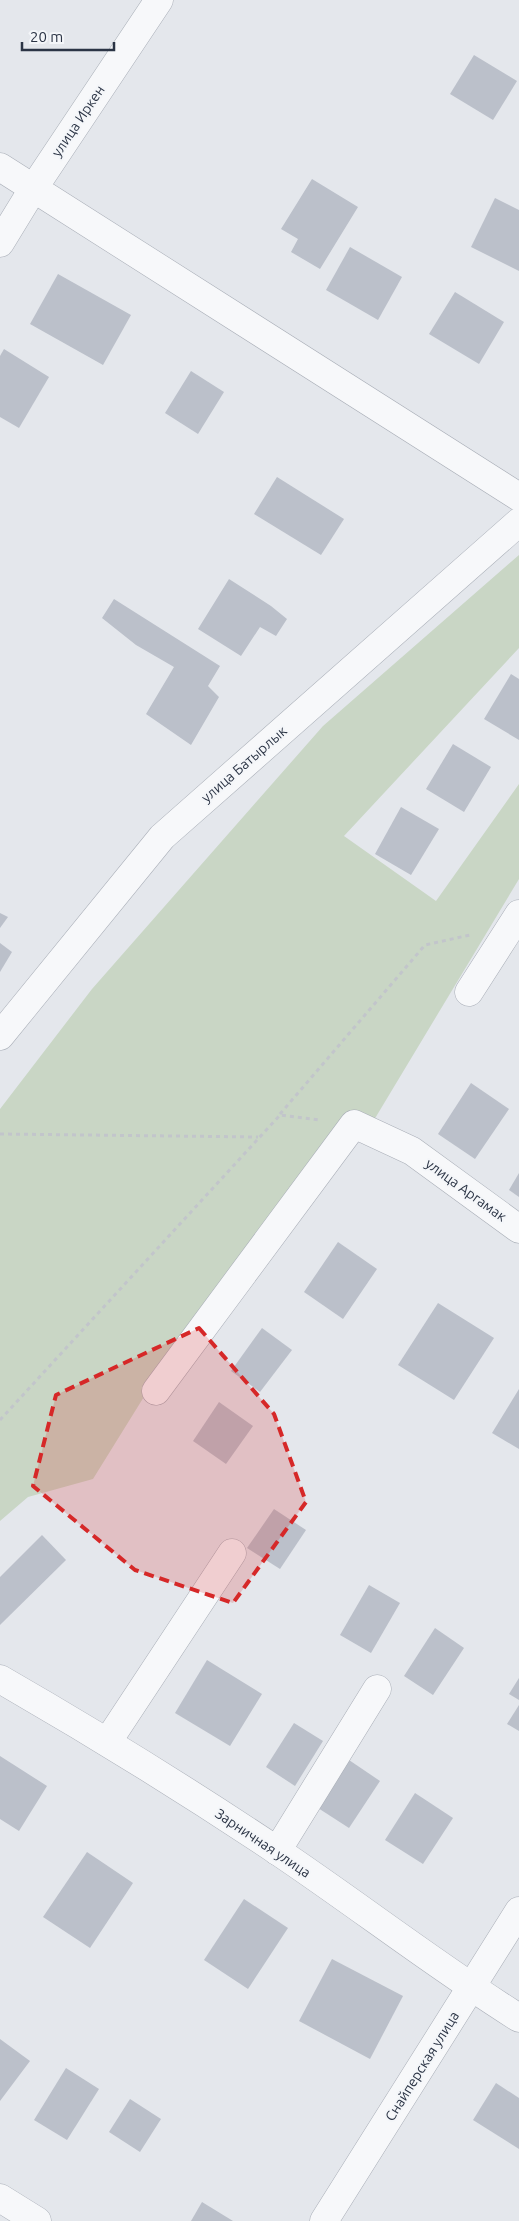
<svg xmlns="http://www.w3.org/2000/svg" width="519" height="2221" viewBox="0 0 519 2221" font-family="Ubuntu,sans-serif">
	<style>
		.green { fill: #c9d6c5 }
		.building { fill: #bbc0ca }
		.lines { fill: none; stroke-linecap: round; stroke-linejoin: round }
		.minor-casing { stroke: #a9aeb7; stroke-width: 29 }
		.path { stroke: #c2c5cb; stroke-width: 3; stroke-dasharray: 4 4; stroke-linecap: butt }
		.minor { stroke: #f7f8fa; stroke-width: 28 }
		.marked { fill: #d62828; fill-opacity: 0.2; stroke: #d62828; stroke-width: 4; stroke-dasharray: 10 6; stroke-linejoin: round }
		.labels { text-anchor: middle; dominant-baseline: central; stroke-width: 4; stroke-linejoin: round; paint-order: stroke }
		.street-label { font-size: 14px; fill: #2b3445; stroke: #f4f6f9 }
	</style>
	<rect width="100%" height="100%" fill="#e4e7ec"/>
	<polygon class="green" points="519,555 519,648 344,836 436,901 519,784 519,879 368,1130 191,1321 93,1479 28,1497 0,1521 0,1109 92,989 323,726"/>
	<g class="building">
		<polygon points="474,55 517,81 493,120 450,94"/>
		<polygon points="312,179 358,207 320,269 291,252 298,239 281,229"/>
		<polygon points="495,198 519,210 519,271 471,247"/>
		<polygon points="350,247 402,277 378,320 326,290"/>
		<polygon points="58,274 131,315 103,365 30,324"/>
		<polygon points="455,292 504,322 479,364 429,334"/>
		<polygon points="4,349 49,377 19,428 0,417 0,356"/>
		<polygon points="191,371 224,392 198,434 165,413"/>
		<polygon points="277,477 344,519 321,555 254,514"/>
		<polygon points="229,579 271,606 287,619 276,636 260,627 241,656 198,629"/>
		<polygon points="114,599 220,666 208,686 219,697 191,745 146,714 174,667 136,645 102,618"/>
		<polygon points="511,674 519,679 519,740 484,719"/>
		<polygon points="453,744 491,767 464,812 426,789"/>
		<polygon points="401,807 439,829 411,875 375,854"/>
		<polygon points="0,913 8,917 0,928"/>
		<polygon points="0,943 12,952 0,972"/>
		<polygon points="471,1083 509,1109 475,1159 438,1134"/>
		<polygon points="519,1173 519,1197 509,1190"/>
		<polygon points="338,1242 377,1269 343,1319 304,1292"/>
		<polygon points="438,1303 494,1338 454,1400 398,1365"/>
		<polygon points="262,1328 292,1350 260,1392 231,1371"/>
		<polygon points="519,1389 519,1449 492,1433"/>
		<polygon points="219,1402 253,1426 226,1464 193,1441"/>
		<polygon points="274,1509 306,1530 280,1569 247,1548"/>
		<polygon points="42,1535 66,1560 0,1625 0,1577"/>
		<polygon points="369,1585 400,1603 371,1653 340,1635"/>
		<polygon points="435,1628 464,1648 433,1695 404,1676"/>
		<polygon points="207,1660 262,1694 230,1746 175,1713"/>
		<polygon points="519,1678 519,1700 509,1694"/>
		<polygon points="519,1705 519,1731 507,1724"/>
		<polygon points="294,1723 323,1741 295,1786 266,1767"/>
		<polygon points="0,1756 47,1786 19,1831 0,1819"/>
		<polygon points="349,1760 380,1781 349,1828 318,1808"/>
		<polygon points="415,1793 453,1818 423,1864 385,1840"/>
		<polygon points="87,1852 133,1883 90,1948 43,1917"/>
		<polygon points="244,1899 288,1928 248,1989 204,1960"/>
		<polygon points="332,1959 403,1996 370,2059 299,2021"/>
		<polygon points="0,2039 30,2061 0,2101"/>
		<polygon points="66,2068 99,2089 67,2140 34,2120"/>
		<polygon points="496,2083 519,2098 519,2149 473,2120"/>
		<polygon points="130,2099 161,2119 140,2152 109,2132"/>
		<polygon points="202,2202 233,2221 191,2221"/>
	</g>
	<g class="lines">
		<defs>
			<g id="minor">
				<polyline points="0,167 519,497"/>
				<polyline points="0,243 33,189 159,0"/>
				<polyline points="469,992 519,914"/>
				<polyline points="0,1036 162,837 519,522"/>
				<polyline points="156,1391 354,1124 412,1151 519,1229"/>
				<path d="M0 1679C94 1733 186 1790 276 1850 358 1905 436 1966 519 2018"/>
				<polyline points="108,1741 232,1553"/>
				<polyline points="277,1851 377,1689"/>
				<polyline points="0,2198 37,2221"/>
				<polyline points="324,2221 519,1911"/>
			</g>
		</defs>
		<use href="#minor" class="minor-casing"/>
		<g class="path">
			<polyline points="280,1114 425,945 470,935"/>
			<polyline points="0,1134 258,1137"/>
			<polyline points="0,1420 280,1115 320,1120"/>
		</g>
		<use href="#minor" class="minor"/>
	</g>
	<path class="marked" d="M199 1328 274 1414 306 1502 233 1603 135 1570 33 1486 56 1395Z"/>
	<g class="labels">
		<g class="street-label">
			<text transform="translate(78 121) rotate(-56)">улица Иркен</text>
			<text transform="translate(244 764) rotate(-41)">улица Батырлык</text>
			<text transform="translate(466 1190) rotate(36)">улица Аргамак</text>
			<text transform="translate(263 1843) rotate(34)">Зарничная улица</text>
			<text transform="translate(422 2066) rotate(-58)">Снайперская улица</text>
		</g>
	</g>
	<path d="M22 42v8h92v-8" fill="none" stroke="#2b3445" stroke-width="2.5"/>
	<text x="30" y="42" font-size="15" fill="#2b3445" stroke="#f4f6f9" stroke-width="4" paint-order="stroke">20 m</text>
</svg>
